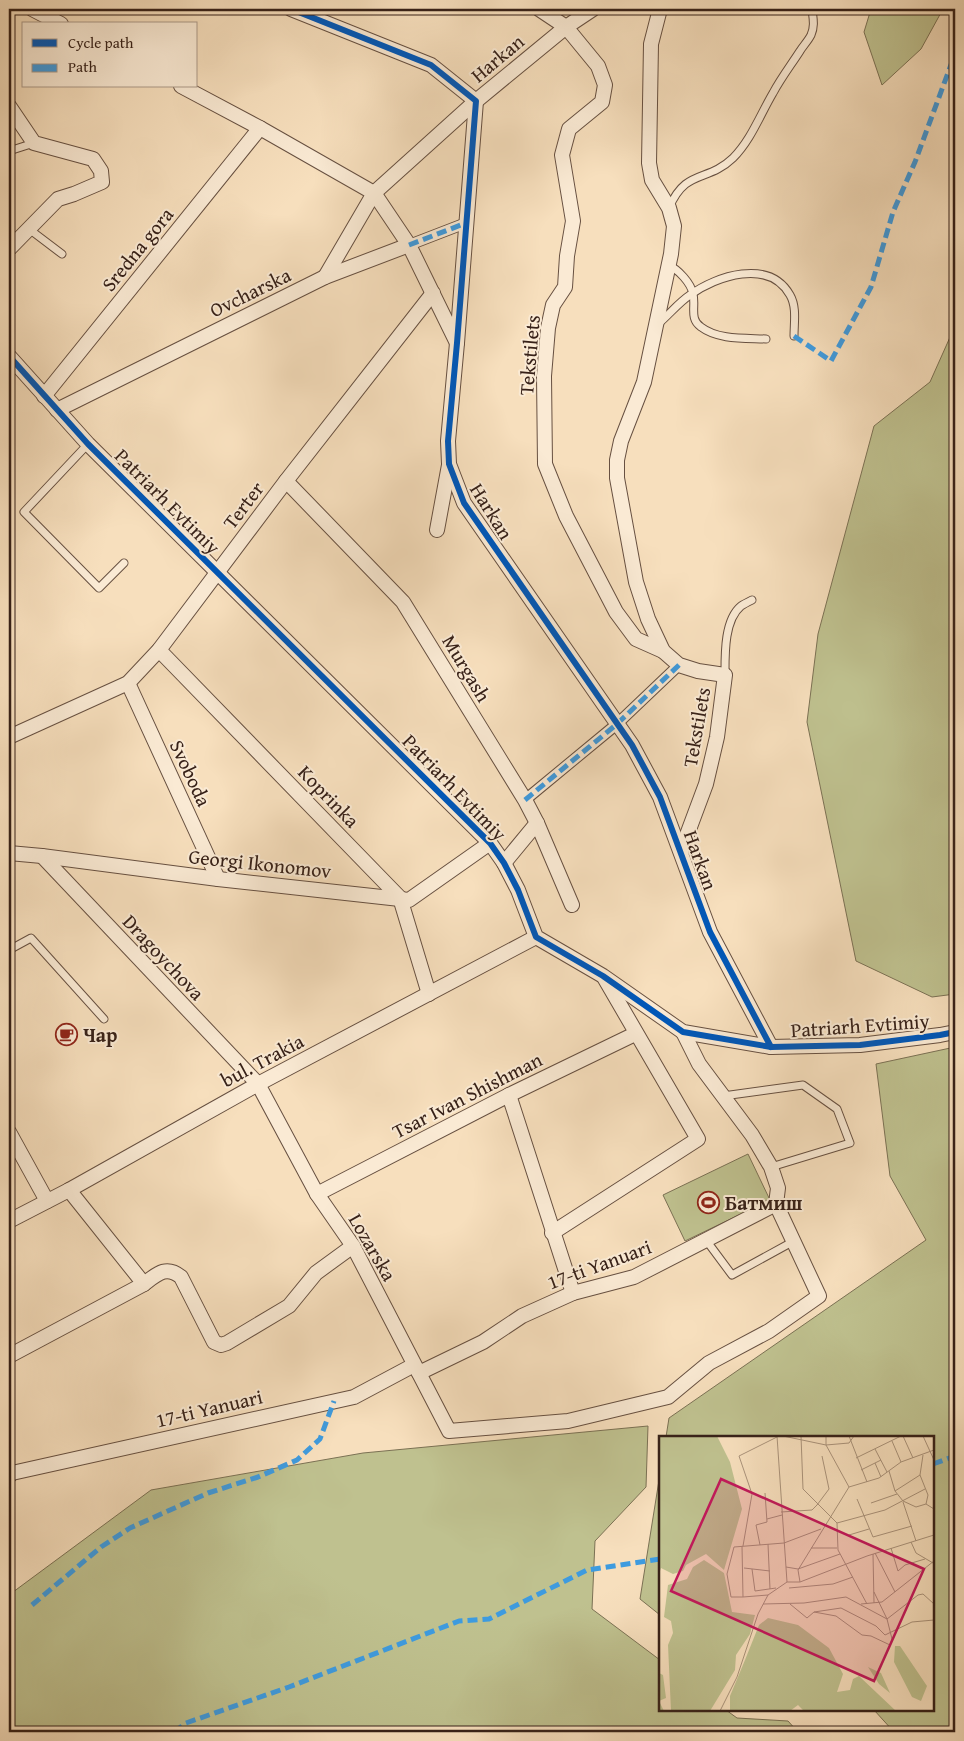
<svg xmlns="http://www.w3.org/2000/svg" width="964" height="1741" viewBox="0 0 964 1741" font-family="'Gentium Book Plus',serif">
	<style>
		.green { fill: #bfc18f; stroke: #7b7154 }
		.lines { fill: none; stroke-linecap: round; stroke-linejoin: round }
		.service-casing { stroke: #675041; stroke-width: 9 }
		.pedestrian-casing { stroke: #675041; stroke-width: 12 }
		.minor-casing { stroke: #675041; stroke-width: 16 }
		.service { stroke: #faead4; stroke-width: 7 }
		.pedestrian { stroke: #faead4; stroke-width: 10 }
		.minor { stroke: #faead4; stroke-width: 14 }
		.quiet { stroke: #3e9bdf; stroke-width: 5; stroke-dasharray: 10 5; stroke-linecap: butt }
		.cycleway-casing { stroke: #faead4; stroke-width: 9 }
		.cycleway { stroke: #0057b8; stroke-width: 6 }
		.labels { text-anchor: middle; dominant-baseline: central; stroke-width: 4; stroke-linejoin: round; paint-order: stroke }
		.street-label { font-size: 20px; fill: #372118; stroke: #faead4 }
		.poi-label { font-size: 20px; font-weight: bold; fill: #372118; stroke: #faead4; text-anchor: start }
		.inset-road { fill: none; stroke: #aa937b; stroke-width: 1 }
		.view { fill: #c2185b; fill-opacity: 0.15; stroke: #c2185b; stroke-width: 2.5 }
		.inset-edge { fill: none; stroke: #372118; stroke-width: 2.5 }
	</style>
	<rect width="100%" height="100%" fill="#f7dfbd"/>
	<filter id="stains"><feTurbulence type="fractalNoise" baseFrequency=".004" numOctaves="4"/><feColorMatrix values="0 0 0 0 .2 0 0 0 0 .09 0 0 0 0 .02 0 0 0 .5 -.17"/></filter>
	<radialGradient id="worn" r=".72"><stop offset=".6" stop-color="#630" stop-opacity="0"/><stop offset="1" stop-color="#630" stop-opacity=".3"/></radialGradient>
	<g class="green">
		<polygon points="871,9 943,9 921,49 882,85 864,32"/>
		<polygon points="955,326 955,994 932,997 856,961 807,722 818,634 874,426 930,382"/>
		<polygon points="955,1047 955,1732 894,1732 874,1710 933,1710 933,1437 666,1437 669,1418 926,1240 890,1176 876,1064"/>
		<polygon points="748,1154 770,1200 685,1241 663,1195"/>
		<polygon points="648,1426 646,1487 595,1541 592,1609 660,1660 660,1710 726,1710 737,1718 788,1721 798,1732 9,1732 9,1595 151,1490 363,1453"/>
		<polygon points="660,1474 660,1615 640,1599"/>
	</g>
	<g class="lines">
		<defs>
			<g id="service">
				<polyline points="9,151 34,143"/>
				<path d="M669 208C686 168 707 183 733 158 751 140 760 115 773 93 781 78 791 65 800 51 803 46 808 41 811 35 815 26 813 18 812 9"/>
				<polyline points="29,229 62,254"/>
				<path d="M668 265C678 269 691 283 693 294 696 306 689 319 701 327 718 340 745 338 766 339"/>
				<path d="M658 324C669 315 678 303 690 295 716 276 769 258 790 295 797 307 794 323 794 336"/>
				<polyline points="88,444 24,512 99,588 124,563"/>
				<path d="M725 675C725 655 724 620 741 606 744 604 748 602 752 600"/>
				<polyline points="9,950 31,938 104,1019"/>
				<polyline points="723,1096 803,1085 837,1109 850,1143 771,1167"/>
				<polyline points="706,1240 732,1275 794,1241"/>
			</g>
			<g id="pedestrian">
				<polyline points="409,245 466,223"/>
				<polyline points="525,800 617,724 679,665"/>
			</g>
			<g id="minor">
				<polyline points="32,9 61,24"/>
				<polyline points="291,9 431,65 476,101 457,343 448,441 449,464 464,503 632,745 660,797 710,932 771,1047"/>
				<polyline points="539,9 566,27 598,66 605,85 602,102 569,129 562,155 573,221 567,256 565,287 553,305 548,328 544,376 545,464 566,516 616,612 636,639 663,651"/>
				<polyline points="660,9 651,44 649,163 652,180 669,208 674,226 671,254 644,382 621,441 617,460 617,478 636,582 648,619 663,651 679,665 698,671 725,675 717,737 706,784 681,851"/>
				<polyline points="181,86 260,128 374,193 409,245 457,343"/>
				<polyline points="9,106 34,143 93,159 101,171 102,182 74,194 58,199 9,249"/>
				<polyline points="325,277 374,193 476,101 566,27 593,9"/>
				<polyline points="9,356 88,444 490,843 504,863 518,890 536,937 603,976 683,1032 771,1047 860,1045 940,1035 955,1032"/>
				<polyline points="44,396 260,128"/>
				<polyline points="57,410 325,277 409,245"/>
				<polyline points="286,481 403,602 525,800 537,823 572,905"/>
				<polyline points="437,530 449,465"/>
				<polyline points="159,650 400,898 429,994"/>
				<polyline points="128,683 218,879"/>
				<polyline points="9,737 128,683 159,650 286,481 433,293"/>
				<polyline points="9,853 42,856 218,879 409,900 490,843"/>
				<polyline points="42,856 258,1084 317,1194 353,1246 449,1431 568,1421 668,1397 709,1363 769,1331 819,1296 776,1204"/>
				<polyline points="504,863 537,823"/>
				<polyline points="509,1095 573,1293"/>
				<polyline points="9,1132 47,1201"/>
				<polyline points="69,1190 144,1284"/>
				<polyline points="317,1194 509,1095 635,1034"/>
				<polyline points="9,1221 69,1190 258,1084 536,937"/>
				<polyline points="552,1233 698,1139 605,979"/>
				<path d="M9 1356 144 1284C157 1274 166 1265 181 1277L214 1342 221 1345 227 1343 289 1306 316 1273 353 1246"/>
				<polyline points="419,1373 483,1342 522,1316 573,1293 634,1277 776,1204 778,1188 771,1167 752,1135 699,1064 683,1032"/>
				<polyline points="9,1476 12,1473 354,1397 414,1365"/>
			</g>
		</defs>
		<use href="#service" class="service-casing"/>
		<use href="#pedestrian" class="pedestrian-casing"/>
		<use href="#minor" class="minor-casing"/>
		<use href="#service" class="service"/>
		<use href="#pedestrian" class="pedestrian"/>
		<use href="#minor" class="minor"/>
		<g class="quiet">
			<polyline points="409,245 466,223"/>
			<polyline points="794,336 831,361 871,287 893,212 915,162 955,54"/>
			<polyline points="525,800 617,724 679,665"/>
			<polyline points="933,1464 955,1456"/>
			<polyline points="32,1605 101,1547 130,1528 208,1493 258,1477 297,1460 320,1439 334,1401"/>
			<polyline points="174,1732 186,1723 289,1687 459,1621 489,1619 587,1570 660,1559"/>
		</g>
		<defs>
			<g id="cycleway">
				<polyline points="291,9 431,65 476,101 457,343 448,441 449,464 464,503 632,745 660,797 710,932 771,1047"/>
				<polyline points="9,356 88,444 490,843 504,863 518,890 536,937 603,976 683,1032 771,1047 860,1045 940,1035 955,1032"/>
			</g>
		</defs>
		<use href="#cycleway" class="cycleway-casing"/>
		<use href="#cycleway" class="cycleway"/>
	</g>
	<defs>
		<symbol id="cafe-ring" viewBox="-11 -11 22 22"><circle r="9.5" fill="#faead4" stroke="#8f2418" stroke-width="1.5"/><path d="M-5.5-4.5H6V0H3Q3 3.5 0 3.5H-2.5Q-5.5 3.5-5.5 0ZM3-3.2v2h1.7v-2ZM-6 4.5H4V6H-6Z" fill="#8f2418"/></symbol>
		<symbol id="stadium-ring" viewBox="-11 -11 22 22"><circle r="9.5" fill="#faead4" stroke="#8f2418" stroke-width="1.5"/><path d="M0-5a6.5 5 0 1 0 0 10a6.5 5 0 1 0 0-10ZM-3.5-1.8h7v3.6h-7Z" fill="#8f2418"/></symbol>
	</defs>
	<g fill-rule="evenodd">
		<use href="#cafe-ring" x="54" y="1022" width="25" height="25"/>
		<use href="#stadium-ring" x="696" y="1190" width="25" height="25"/>
	</g>
	<g class="labels">
		<g class="street-label">
			<text transform="translate(497 58) rotate(-40)">Harkan</text>
			<text transform="translate(137 249) rotate(-51)">Sredna gora</text>
			<text transform="translate(250 292) rotate(-26)">Ovcharska</text>
			<text transform="translate(529 355) rotate(-85)">Tekstilets</text>
			<text transform="translate(168 501) rotate(45)">Patriarh Evtimiy</text>
			<text transform="translate(243 505) rotate(-53)">Terter</text>
			<text transform="translate(492 511) rotate(58)">Harkan</text>
			<text transform="translate(467 668) rotate(59)">Murgash</text>
			<text transform="translate(696 727) rotate(-80)">Tekstilets</text>
			<text transform="translate(191 773) rotate(65)">Svoboda</text>
			<text transform="translate(455 787) rotate(46)">Patriarh Evtimiy</text>
			<text transform="translate(329 796) rotate(46)">Koprinka</text>
			<text transform="translate(701 860) rotate(70)">Harkan</text>
			<text transform="translate(260 863) rotate(6)">Georgi Ikonomov</text>
			<text transform="translate(164 957) rotate(47)">Dragoychova</text>
			<text transform="translate(860 1025) rotate(-4)">Patriarh Evtimiy</text>
			<text transform="translate(262 1060) rotate(-28)">bul. Trakia</text>
			<text transform="translate(467 1095) rotate(-27)">Tsar Ivan Shishman</text>
			<text transform="translate(373 1247) rotate(60)">Lozarska</text>
			<text transform="translate(599 1264) rotate(-20)">17-ti Yanuari</text>
			<text transform="translate(209 1408) rotate(-13)">17-ti Yanuari</text>
		</g>
		<g class="poi-label">
			<text x="83" y="1034">Чар</text>
			<text x="725" y="1202">Батмиш</text>
		</g>
	</g>
	<g transform="translate(659 1436)">
		<rect width="275" height="275" fill="#f7dfbd"/>
		<path d="M0 0H58L71 26 83 73 65 134 47 118 27 129 24 135 14 138 2 132 0 138ZM45 124 65 137 73 176 96 179 91 198 77 219 76 234 51 275H12L9 209 14 197 12 185 5 181 9 149 28 143 34 131ZM109 182 139 189 170 212 184 238 178 256 191 254 194 243 200 240 237 275H145L139 269 131 275H71V260L86 224 100 189ZM236 210H241L268 250 262 265 253 261 235 226ZM209 231 222 237 231 257 220 248ZM0 237 4 239 7 262 0 265 5 275H0Z" fill="#bfc18f"/>
		<path class="inset-road" d="M118 0 128 146M124 0 167 9 190 7 195 0M142 0 144 53 178 87M167 0V9L190 51M190 0 208 46M244 0 254 22M264 0 275 24M233 5 242 26M216 13 228 36M197 22 242 0M216 27 222 41M202 34 222 24M230 35 236 55 244 65 257 71 267 68 275 73M261 39 269 59 267 68M261 39 264 19M236 55 261 39M198 63 214 101 253 90M244 66 257 105M212 67 238 58M122 76 153 74 158 69 170 53 163 20M108 83 123 79M178 87 226 74 266 53M178 87 179 114 208 168M190 99 210 93M252 106 257 117 274 127M109 108 111 153M101 109 97 89 108 86 106 57M83 110 84 161 109 159M84 110 93 58 80 20 118 1M152 112H178M232 112 239 135M216 117 236 156M214 118 215 167M127 131 139 133 181 118M85 132 111 135M93 133 96 155 117 152M239 135 246 129 266 123M141 146 139 134 190 51 220 42 242 26 275 14M130 152 174 148 194 141M84 161H72L68 138 75 111 125 107 162 93M104 168 145 167 187 161 228 183 259 159 264 158 275 168M131 168 148 182 155 176 177 180 203 199 212 200 231 209 233 203 228 183 215 156M202 168 223 166 275 125M155 176 182 172 217 190 226 199 253 186 275 184M61 275 78 241 99 178 109 159 128 146H141L208 120 275 99"/>
		<path class="view" d="M62 43 265 133 215 245 12 155Z"/>
		<rect width="275" height="275" class="inset-edge"/>
	</g>
	<rect width="964" height="1741" fill="none" stroke="#f7dfbd" stroke-width="30"/>
	<rect x="10" y="10" width="944" height="1721" fill="none" stroke="#372118" stroke-width="2.5"/>
	<rect x="15" y="15" width="934" height="1711" fill="none" stroke="#372118"/>
	<rect x="22" y="22" width="175" height="65" fill="#faead4" stroke="#ac9a89"/>
	<rect x="32" y="39" width="25" height="8" fill="#0057b8" stroke="#ac9a89"/>
	<text x="68" y="48" font-size="15" fill="#372118">Cycle path</text>
	<rect x="32" y="64" width="25" height="8" fill="#3e9bdf" stroke="#ac9a89"/>
	<text x="68" y="72" font-size="15" fill="#372118">Path</text>
	<rect width="100%" height="100%" filter="url(#stains)"/>
	<rect width="100%" height="100%" fill="url(#worn)"/>
</svg>
